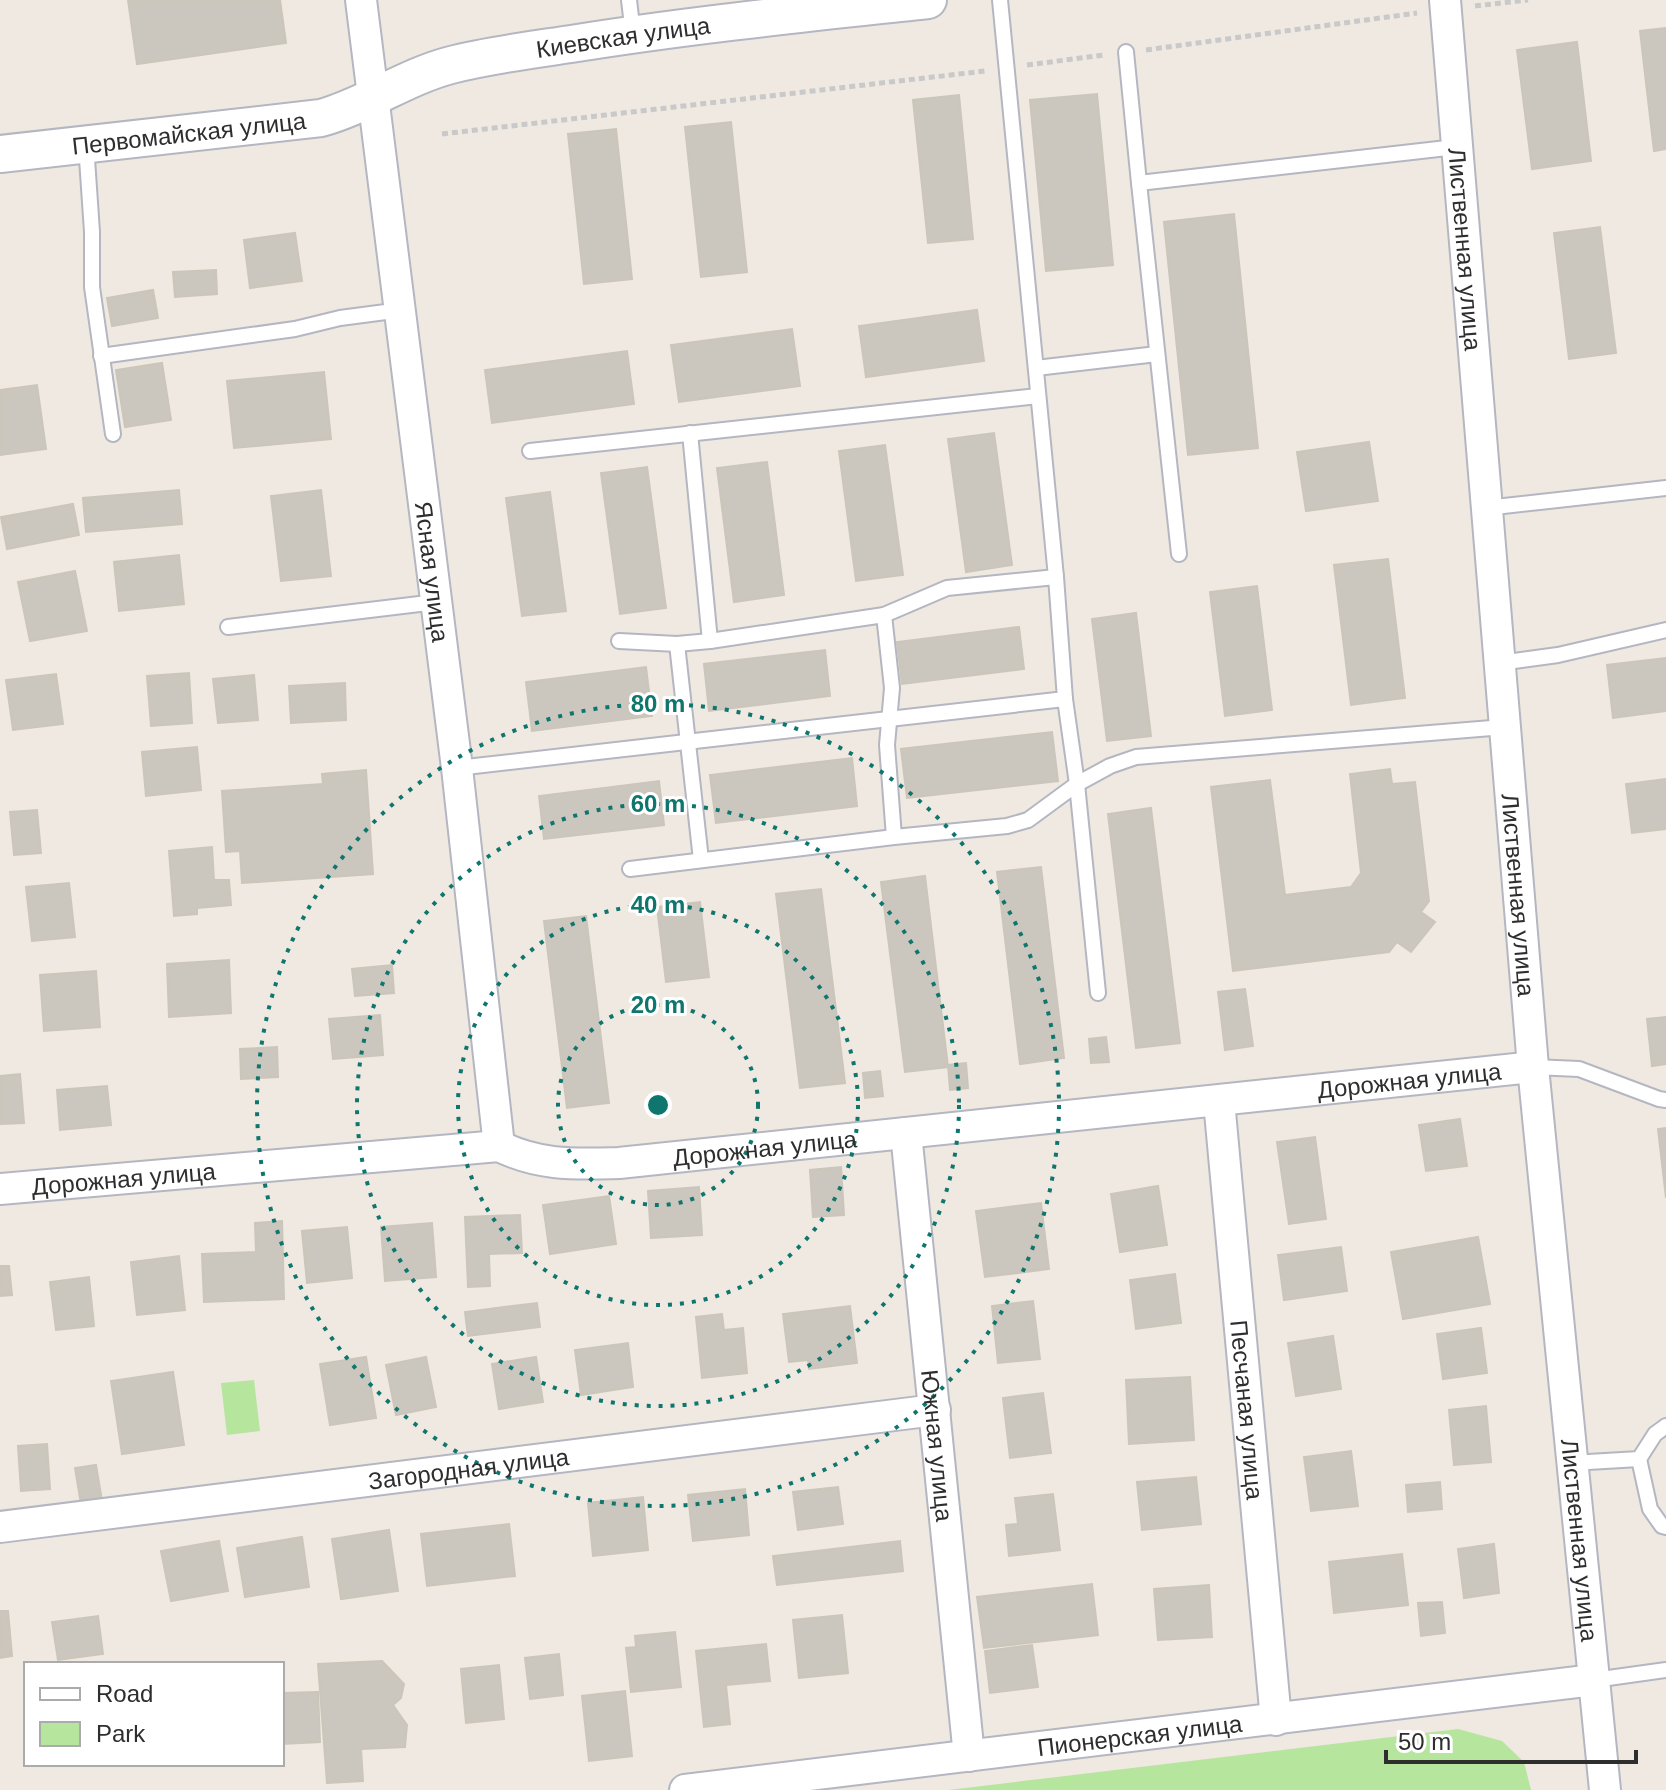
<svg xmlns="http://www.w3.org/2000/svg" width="1666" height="1790" viewBox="0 0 1666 1790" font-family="Arial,sans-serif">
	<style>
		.green { fill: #b6e59e }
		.building { fill: #cbc7bf; stroke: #cbc5ba; stroke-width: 2 }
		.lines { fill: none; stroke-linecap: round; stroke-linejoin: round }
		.service-casing { stroke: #b4b7c1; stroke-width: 18 }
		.minor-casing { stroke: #b4b7c1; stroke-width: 34 }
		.tertiary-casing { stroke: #b4b7c1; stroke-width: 40 }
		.path { stroke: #c9c9c9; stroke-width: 5; stroke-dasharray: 6 4; stroke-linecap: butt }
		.service { stroke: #fff; stroke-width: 14 }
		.minor { stroke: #fff; stroke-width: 30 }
		.tertiary { stroke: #fff; stroke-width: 36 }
		.ring { fill: none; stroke: #0f766e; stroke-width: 4; stroke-dasharray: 4 8 }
		.labels { text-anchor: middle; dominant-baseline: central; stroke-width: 6; stroke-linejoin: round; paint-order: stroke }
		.street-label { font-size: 24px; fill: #2e2e2e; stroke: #fff }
		.centre { fill: #0f766e; stroke: #fff; stroke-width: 4 }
		.ring-label { font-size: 24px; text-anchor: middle; font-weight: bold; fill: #0f766e; stroke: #fff; stroke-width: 6; stroke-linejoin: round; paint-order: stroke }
	</style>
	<rect width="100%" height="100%" fill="#efe9e1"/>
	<g class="green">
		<polygon points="254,1380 260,1431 227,1435 221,1383"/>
		<polygon points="1458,1729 1502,1741 1524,1762 1531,1790 948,1790"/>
	</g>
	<g class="building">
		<polygon points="128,0 280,0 286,43 137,64"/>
		<polygon points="1666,28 1666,149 1654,151 1640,31"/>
		<polygon points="1577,42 1591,161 1532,169 1517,50"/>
		<polygon points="1097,94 1113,265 1046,271 1030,100"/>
		<polygon points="959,95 973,239 928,243 913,100"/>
		<polygon points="731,122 747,272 701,277 685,127"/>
		<polygon points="616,129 632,279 584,284 568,134"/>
		<polygon points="1234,214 1258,448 1188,455 1164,222"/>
		<polygon points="1600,227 1616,353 1569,359 1554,233"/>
		<polygon points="295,233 302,281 250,288 244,240"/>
		<polygon points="216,270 217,294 175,297 173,272"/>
		<polygon points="153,290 158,318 112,326 107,298"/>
		<polygon points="977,310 984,361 866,377 859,326"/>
		<polygon points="792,329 800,386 679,402 671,345"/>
		<polygon points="627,351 634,404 492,423 485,370"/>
		<polygon points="162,363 171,420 125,427 116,370"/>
		<polygon points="324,372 331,439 234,448 227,381"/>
		<polygon points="37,385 46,449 0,455 0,390"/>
		<polygon points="994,433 1012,565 966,572 948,439"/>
		<polygon points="1369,442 1378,501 1306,511 1297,452"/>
		<polygon points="885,445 903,575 856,581 839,451"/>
		<polygon points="767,462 784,595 734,602 717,468"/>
		<polygon points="647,467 666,608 620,614 601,473"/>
		<polygon points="179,490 182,524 86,532 83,498"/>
		<polygon points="321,490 331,576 281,581 271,496"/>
		<polygon points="550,492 566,611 522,616 506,498"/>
		<polygon points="73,504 79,535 7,549 1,517"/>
		<polygon points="179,555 184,604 119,611 114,562"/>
		<polygon points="1388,559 1405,698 1351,705 1334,565"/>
		<polygon points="75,571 87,631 30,641 18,582"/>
		<polygon points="1257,586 1272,710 1225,716 1210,592"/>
		<polygon points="1136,613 1151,736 1107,741 1092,619"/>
		<polygon points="1019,627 1024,669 902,684 897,642"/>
		<polygon points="825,650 830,696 709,711 704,664"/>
		<polygon points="1666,658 1666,711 1613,718 1607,665"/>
		<polygon points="646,667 652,716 532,731 526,682"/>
		<polygon points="189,673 192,723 151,726 147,676"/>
		<polygon points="56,674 63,724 13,730 6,680"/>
		<polygon points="254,675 258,720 218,723 213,679"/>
		<polygon points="345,683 346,720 291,723 289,686"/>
		<polygon points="1052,732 1058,781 907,798 901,749"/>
		<polygon points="197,747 201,790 146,796 142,752"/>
		<polygon points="852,758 857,806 716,823 710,775"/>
		<polygon points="1390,769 1392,784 1415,782 1429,901 1421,912 1435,922 1411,952 1397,942 1389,952 1233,971 1211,787 1270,780 1285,895 1351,887 1361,873 1350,774"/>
		<polygon points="366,770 373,874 242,883 240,851 226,852 222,791 323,784 322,774"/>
		<polygon points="1666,779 1666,829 1632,833 1626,784"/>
		<polygon points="659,781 664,825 544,839 539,796"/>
		<polygon points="1151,808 1180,1043 1136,1048 1108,814"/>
		<polygon points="37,810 41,853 14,855 10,812"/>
		<polygon points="212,847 214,880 229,880 231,905 197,908 197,914 174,916 169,851"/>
		<polygon points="1041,867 1064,1058 1020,1064 997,872"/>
		<polygon points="925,876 948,1067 905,1072 881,882"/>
		<polygon points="69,883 75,937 32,941 26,887"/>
		<polygon points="821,889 845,1083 800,1088 776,894"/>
		<polygon points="700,902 709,977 666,982 657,907"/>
		<polygon points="586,916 609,1103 567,1108 544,921"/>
		<polygon points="229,960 231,1013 169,1017 167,964"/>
		<polygon points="392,965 394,993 355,996 352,969"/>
		<polygon points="96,971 100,1027 44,1031 40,975"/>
		<polygon points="1245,989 1253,1046 1225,1050 1218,992"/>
		<polygon points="380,1015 383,1055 333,1059 329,1019"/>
		<polygon points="1666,1017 1666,1064 1652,1066 1647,1019"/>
		<polygon points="1106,1037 1109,1062 1091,1063 1089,1039"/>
		<polygon points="277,1047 278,1077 241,1079 240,1049"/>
		<polygon points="966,1063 968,1088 950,1090 948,1065"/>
		<polygon points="880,1071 883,1096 865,1098 863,1073"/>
		<polygon points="20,1074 24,1123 0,1124 0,1076"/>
		<polygon points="107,1086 111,1125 60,1130 57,1090"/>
		<polygon points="1460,1119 1467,1166 1426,1171 1419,1125"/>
		<polygon points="1666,1128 1666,1198 1658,1129"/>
		<polygon points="1315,1137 1326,1219 1289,1224 1277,1142"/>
		<polygon points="841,1167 844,1215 813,1217 810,1170"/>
		<polygon points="1158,1186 1167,1245 1120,1252 1111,1194"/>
		<polygon points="699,1187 702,1235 651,1238 648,1191"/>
		<polygon points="609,1196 616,1244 550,1254 543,1205"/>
		<polygon points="1041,1203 1049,1269 985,1277 976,1211"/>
		<polygon points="520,1215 522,1253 489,1254 490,1286 468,1287 465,1217"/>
		<polygon points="282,1221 284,1299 204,1302 202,1254 256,1252 255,1223"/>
		<polygon points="432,1223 436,1277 385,1281 381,1227"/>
		<polygon points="347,1227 352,1278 307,1283 302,1231"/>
		<polygon points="1478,1237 1490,1304 1403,1319 1391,1252"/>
		<polygon points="1341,1247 1347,1291 1284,1300 1278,1255"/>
		<polygon points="179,1256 185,1310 137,1315 131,1262"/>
		<polygon points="0,1266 9,1266 12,1295 0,1296"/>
		<polygon points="1175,1274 1181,1323 1136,1329 1130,1280"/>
		<polygon points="89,1277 94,1326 56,1330 50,1282"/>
		<polygon points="1033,1301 1040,1359 998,1363 992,1306"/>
		<polygon points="537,1303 540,1327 468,1336 465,1312"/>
		<polygon points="850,1306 857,1363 809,1369 808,1360 789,1362 783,1314"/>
		<polygon points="722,1314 724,1330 743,1328 747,1373 702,1378 696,1317"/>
		<polygon points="1481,1328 1487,1373 1443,1379 1437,1334"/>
		<polygon points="1333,1336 1341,1389 1296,1396 1288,1343"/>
		<polygon points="628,1343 633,1387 581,1395 575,1350"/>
		<polygon points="366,1357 376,1418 330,1425 320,1364"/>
		<polygon points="426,1357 436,1407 396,1415 386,1365"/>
		<polygon points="536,1357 543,1402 499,1409 492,1364"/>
		<polygon points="173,1372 184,1445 122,1454 111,1381"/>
		<polygon points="1190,1377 1194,1440 1129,1444 1126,1380"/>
		<polygon points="1043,1393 1051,1453 1010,1458 1003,1398"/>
		<polygon points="1486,1406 1491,1462 1454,1465 1449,1410"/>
		<polygon points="47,1444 50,1489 21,1491 18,1446"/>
		<polygon points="1351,1451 1358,1506 1311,1511 1304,1457"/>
		<polygon points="96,1465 102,1501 81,1504 75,1468"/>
		<polygon points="1196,1477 1201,1524 1142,1530 1137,1482"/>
		<polygon points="1440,1482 1442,1509 1408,1512 1406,1485"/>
		<polygon points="838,1487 843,1524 798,1530 793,1492"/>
		<polygon points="745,1489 749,1535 693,1541 688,1495"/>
		<polygon points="1053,1494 1060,1550 1009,1556 1006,1525 1018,1524 1015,1498"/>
		<polygon points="643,1497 648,1550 593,1556 588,1503"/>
		<polygon points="509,1524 515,1576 427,1586 421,1534"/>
		<polygon points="389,1530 398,1591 341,1599 332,1539"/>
		<polygon points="302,1537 309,1587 245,1597 237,1548"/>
		<polygon points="219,1541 228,1591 171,1601 161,1551"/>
		<polygon points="900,1541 903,1571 777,1585 773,1556"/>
		<polygon points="1494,1544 1499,1593 1464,1598 1458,1549"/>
		<polygon points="1402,1554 1408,1605 1334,1613 1329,1562"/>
		<polygon points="1092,1584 1098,1635 984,1648 977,1597"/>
		<polygon points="1209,1585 1212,1637 1158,1640 1154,1589"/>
		<polygon points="1442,1602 1445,1633 1421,1636 1418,1603"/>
		<polygon points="0,1611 8,1611 12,1656 0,1658"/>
		<polygon points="842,1615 848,1673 799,1678 793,1620"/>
		<polygon points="98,1616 103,1654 58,1660 52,1622"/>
		<polygon points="675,1632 681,1687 631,1692 626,1648 636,1647 635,1636"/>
		<polygon points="766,1644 770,1681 726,1685 730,1724 704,1727 696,1651"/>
		<polygon points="1032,1645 1038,1687 990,1693 985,1651"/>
		<polygon points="559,1654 563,1695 530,1699 525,1658"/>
		<polygon points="382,1661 404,1684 401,1698 393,1705 407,1725 405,1747 361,1749 363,1781 327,1783 318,1664"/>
		<polygon points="499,1665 504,1719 466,1723 461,1669"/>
		<polygon points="625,1691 632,1756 589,1761 582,1696"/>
		<polygon points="318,1692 320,1742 282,1744 282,1693"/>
	</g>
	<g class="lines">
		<defs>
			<g id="service">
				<polyline points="629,0 633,34"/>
				<polyline points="1126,52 1139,183"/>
				<polyline points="86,144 92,232 92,287 113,434"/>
				<polyline points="101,356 295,329 340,318 401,310"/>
				<polyline points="1036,368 1157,354"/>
				<polyline points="690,433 710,641"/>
				<polyline points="530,451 1038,396"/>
				<polyline points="1486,508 1666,488"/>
				<polyline points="1179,554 1139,183 1456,147"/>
				<polyline points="884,615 892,688 887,745 894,837"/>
				<polyline points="228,627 436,602"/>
				<polyline points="619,641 677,644 710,641 884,615 947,588 1056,577"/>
				<polyline points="677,644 701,860"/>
				<polyline points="1499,663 1558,655 1666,630"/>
				<polyline points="1065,699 1077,784 1098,993"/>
				<polyline points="457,768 1065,699 1056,577 1000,0"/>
				<polyline points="630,869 894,837 1007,826 1028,820 1077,784 1110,766 1136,757 1504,727"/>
				<polyline points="1533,1067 1579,1069 1659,1099 1666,1100"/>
				<polyline points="1639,1459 1650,1509 1662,1526 1666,1527"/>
				<polyline points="1571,1463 1639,1459 1655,1434 1666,1426"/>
				<polyline points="1594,1680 1666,1670"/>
			</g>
			<g id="minor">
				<path id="s1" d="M361 0 457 768 499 1146"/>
				<path id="s2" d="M1445 0 1533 1067 1605 1790"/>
				<path id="s3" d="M1219 1101 1276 1720"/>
				<path id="s4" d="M906 1133 969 1756"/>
				<path id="s5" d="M0 1189 499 1146C540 1166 574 1164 619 1163L1533 1067"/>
				<path id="s6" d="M0 1527 935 1410"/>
				<path id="s7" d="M685 1790 1594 1680"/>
			</g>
			<g id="tertiary">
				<path id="s8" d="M0 154 321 118C367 105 405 77 451 65 490 55 531 50 571 44 689 25 809 13 928 0"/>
			</g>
		</defs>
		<use href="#service" class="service-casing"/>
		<use href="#minor" class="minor-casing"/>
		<use href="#tertiary" class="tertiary-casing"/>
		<g class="path">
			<polyline points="1475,6 1528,0"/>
			<polyline points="1146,50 1417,13"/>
			<polyline points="1027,65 1104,55"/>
			<polyline points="442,134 985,71"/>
		</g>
		<use href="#service" class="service"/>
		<use href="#minor" class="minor"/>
		<use href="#tertiary" class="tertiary"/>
	</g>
	<g class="ring">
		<circle cx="658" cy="1105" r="100"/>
		<circle cx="658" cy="1105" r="200"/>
		<circle cx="658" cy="1105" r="301"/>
		<circle cx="658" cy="1105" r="401"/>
	</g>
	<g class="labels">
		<g class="street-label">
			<text stroke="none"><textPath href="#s8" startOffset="638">Киевская улица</textPath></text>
			<text stroke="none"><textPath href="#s8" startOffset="190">Первомайская улица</textPath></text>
			<text stroke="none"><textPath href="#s2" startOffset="250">Лиственная улица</textPath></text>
			<text stroke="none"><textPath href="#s1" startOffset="576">Ясная улица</textPath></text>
			<text stroke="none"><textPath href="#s2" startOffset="898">Лиственная улица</textPath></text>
			<text stroke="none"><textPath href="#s5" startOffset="1418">Дорожная улица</textPath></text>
			<text stroke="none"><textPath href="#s5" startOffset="770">Дорожная улица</textPath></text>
			<text stroke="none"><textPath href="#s5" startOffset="124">Дорожная улица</textPath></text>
			<text stroke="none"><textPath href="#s3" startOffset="310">Песчаная улица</textPath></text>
			<text stroke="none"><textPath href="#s4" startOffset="314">Южная улица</textPath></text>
			<text stroke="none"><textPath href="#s6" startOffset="472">Загородная улица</textPath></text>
			<text stroke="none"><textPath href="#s2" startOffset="1546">Лиственная улица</textPath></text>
			<text stroke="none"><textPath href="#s7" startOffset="458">Пионерская улица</textPath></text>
		</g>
	</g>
	<circle cx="658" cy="1105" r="12" class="centre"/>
	<g class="ring-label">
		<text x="658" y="712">80 m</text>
		<text x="658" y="812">60 m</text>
		<text x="658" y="913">40 m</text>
		<text x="658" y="1013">20 m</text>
	</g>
	<rect x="24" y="1662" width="260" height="104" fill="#ffffff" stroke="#ababab" stroke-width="2"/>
	<rect x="40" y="1688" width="40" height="12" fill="#ffffff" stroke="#ababab" stroke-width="2"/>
	<text x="96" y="1702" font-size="24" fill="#2e2e2e">Road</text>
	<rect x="40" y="1722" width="40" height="24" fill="#b6e59e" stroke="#ababab" stroke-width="2"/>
	<text x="96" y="1742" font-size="24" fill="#2e2e2e">Park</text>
	<path d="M1386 1750v12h250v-12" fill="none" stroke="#2e2e2e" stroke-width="4"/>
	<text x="1398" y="1750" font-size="24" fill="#2e2e2e" stroke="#ffffff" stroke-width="6" paint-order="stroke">50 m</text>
</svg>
